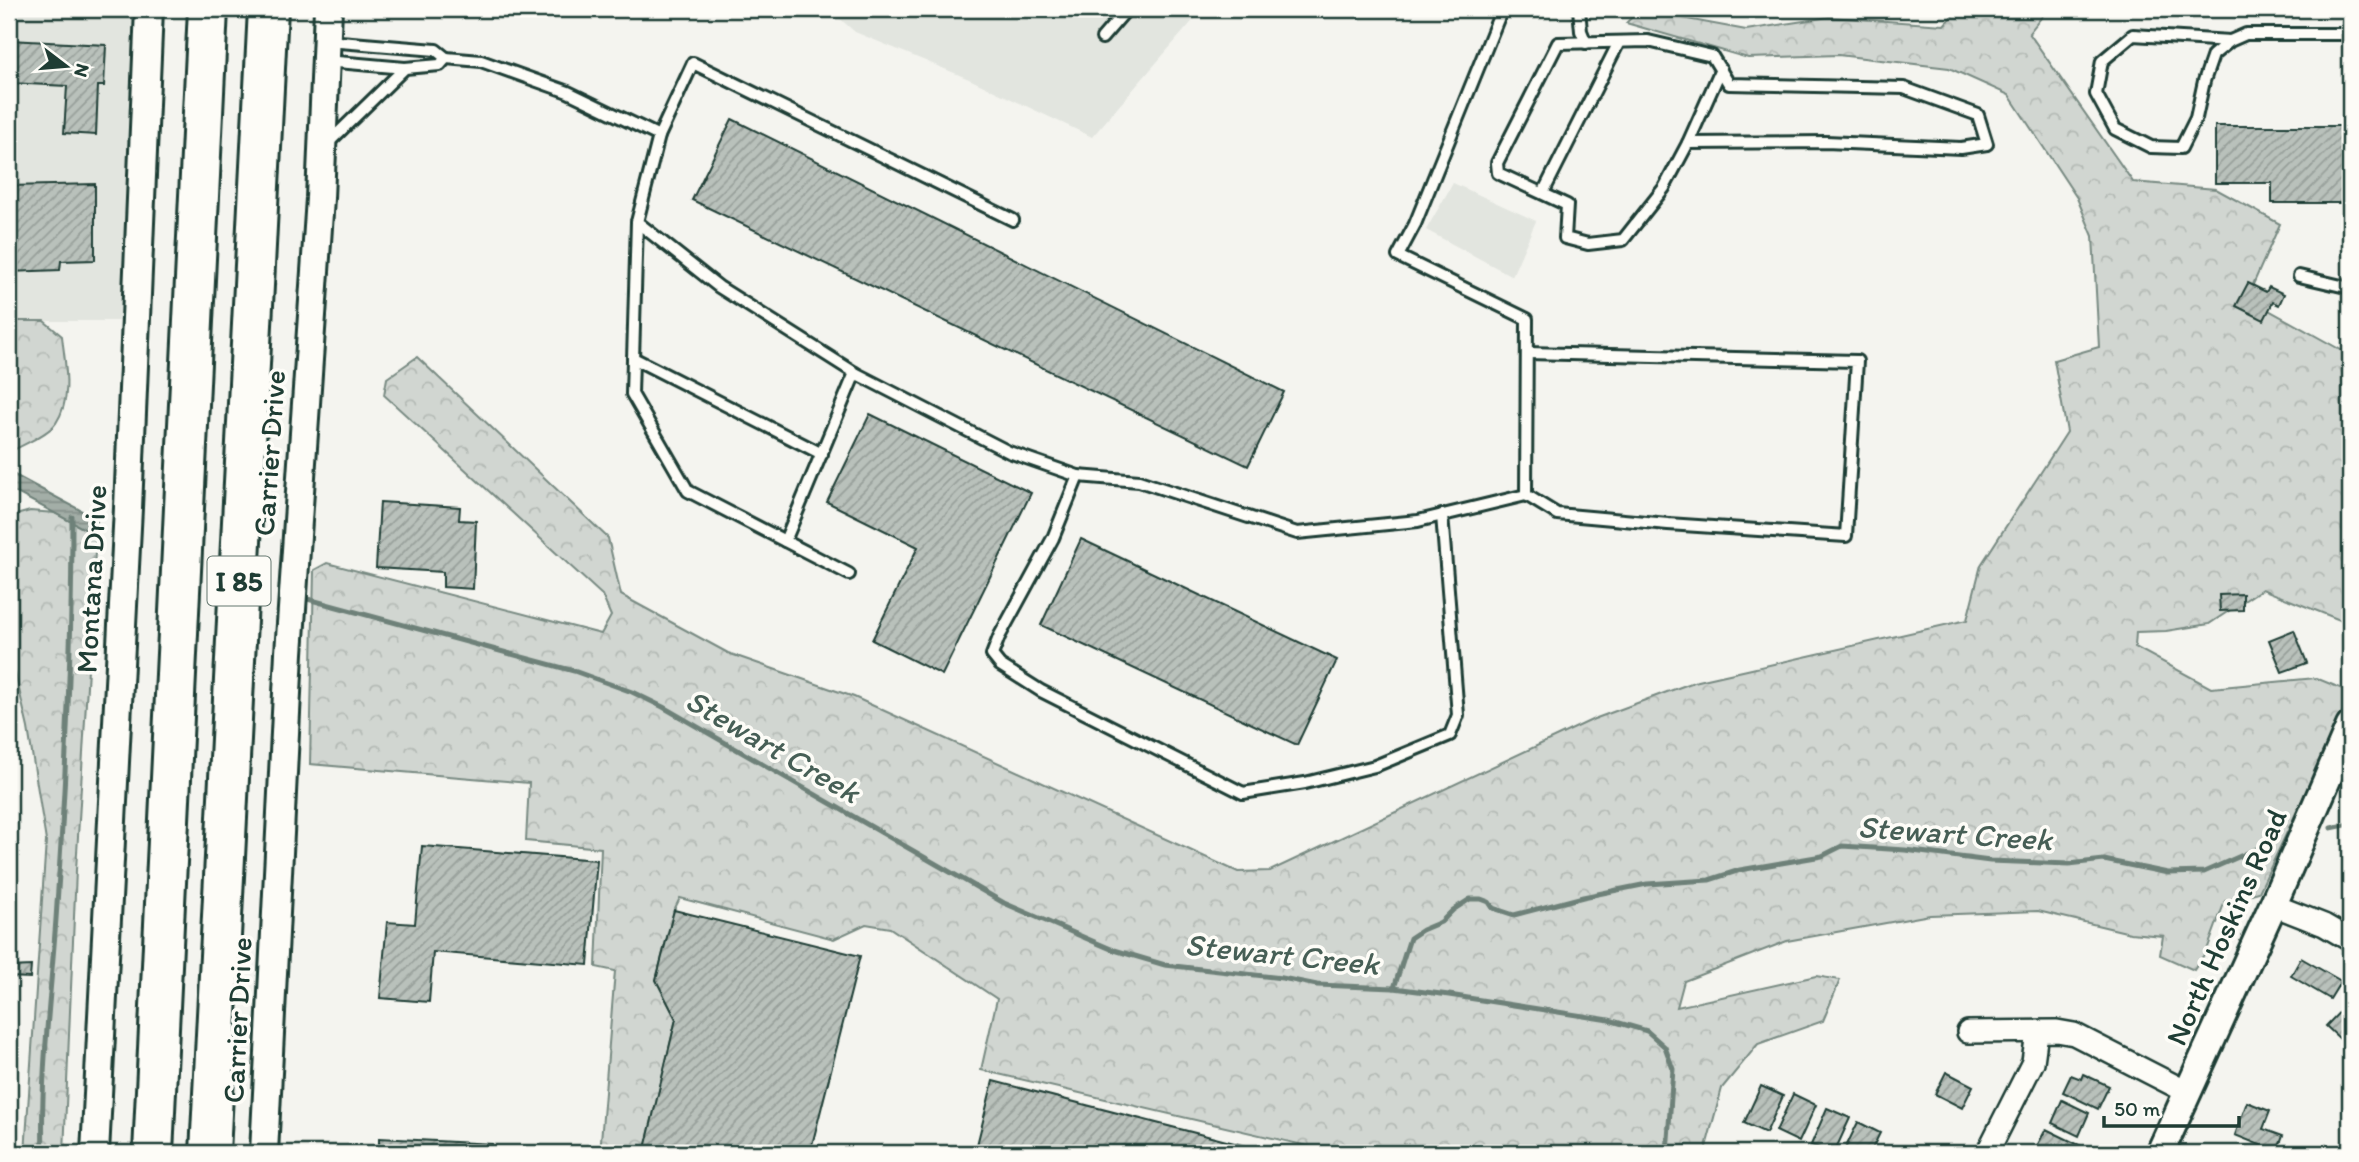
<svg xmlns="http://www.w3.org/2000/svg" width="2359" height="1162" viewBox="0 0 2359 1162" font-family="Itim,sans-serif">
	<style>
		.built { fill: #e2e5df }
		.forest { fill: url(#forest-crowns); stroke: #788a82; stroke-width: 2 }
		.water { fill: url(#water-rules); stroke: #6e8179; stroke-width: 2 }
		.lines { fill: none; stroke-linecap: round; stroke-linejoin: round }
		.stream { stroke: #6e8179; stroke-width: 5 }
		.building { fill: url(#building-hatch); stroke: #1f3d34; stroke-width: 2 }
		.service-casing { stroke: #1f3d34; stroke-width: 16 }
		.minor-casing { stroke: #1f3d34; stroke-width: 26 }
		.tertiary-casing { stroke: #1f3d34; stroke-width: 32 }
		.motorway-casing { stroke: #1f3d34; stroke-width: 44 }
		.service { stroke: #fdfcf7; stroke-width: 10 }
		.minor { stroke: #fdfcf7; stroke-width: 21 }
		.tertiary { stroke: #fdfcf7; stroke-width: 26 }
		.motorway { stroke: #fdfcf7; stroke-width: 38 }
		.labels { text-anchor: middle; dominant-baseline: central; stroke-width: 7; stroke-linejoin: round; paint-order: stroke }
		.shield { fill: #fdfcf7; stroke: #62766e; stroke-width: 2 }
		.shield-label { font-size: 28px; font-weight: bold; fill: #1f3d34 }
		.street-label { font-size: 30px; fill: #1f3d34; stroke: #fdfcf7 }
		.water-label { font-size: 32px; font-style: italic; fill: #475f56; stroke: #fdfcf7 }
	</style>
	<defs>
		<pattern id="forest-crowns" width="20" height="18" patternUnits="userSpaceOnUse" patternTransform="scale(1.75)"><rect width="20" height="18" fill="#d1d6d1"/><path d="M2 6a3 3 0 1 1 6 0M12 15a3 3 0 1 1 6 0" fill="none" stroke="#b3b9b4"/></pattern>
		<pattern id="water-rules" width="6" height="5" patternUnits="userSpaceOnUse" patternTransform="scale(1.75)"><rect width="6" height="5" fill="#a3aea7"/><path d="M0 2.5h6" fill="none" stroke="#848f89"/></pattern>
		<pattern id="building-hatch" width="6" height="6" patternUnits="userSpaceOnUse" patternTransform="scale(1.75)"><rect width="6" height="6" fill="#b9c1bb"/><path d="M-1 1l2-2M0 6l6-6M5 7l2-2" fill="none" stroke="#969e99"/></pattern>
	</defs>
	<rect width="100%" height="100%" fill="#f4f4ef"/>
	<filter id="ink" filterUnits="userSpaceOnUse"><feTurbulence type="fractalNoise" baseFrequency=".0143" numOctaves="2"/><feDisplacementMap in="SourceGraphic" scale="14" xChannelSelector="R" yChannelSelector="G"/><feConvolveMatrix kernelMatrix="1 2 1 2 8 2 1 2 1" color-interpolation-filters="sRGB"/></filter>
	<g filter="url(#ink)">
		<g class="built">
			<polygon points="9,9 134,9 120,321 9,321"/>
			<polygon points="829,9 1203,9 1092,137 969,79 855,32"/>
			<polygon points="1453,183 1536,221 1512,276 1426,230"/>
		</g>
		<g class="forest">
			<polygon points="1958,9 2048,9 2029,33 2133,182 2216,189 2280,224 2247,298 2350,355 2350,624 2262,589 2209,624 2166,631 2136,632 2135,647 2211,688 2316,678 2350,692 2350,698 2259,892 2225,901 2207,950 2194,970 2160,955 2163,936 2130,933 2038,911 1930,915 1787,941 1684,981 1677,1007 1816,976 1840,980 1823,1021 1758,1044 1722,1088 1706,1147 1709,1153 1337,1153 981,1070 997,999 890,928 866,924 834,939 680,898 674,910 656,980 676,1019 644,1153 600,1153 615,971 596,967 601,848 526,841 529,783 310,764 314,570 327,563 601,634 611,616 602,595 384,395 387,378 417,357 608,538 621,595 728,653 854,697 1238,872 1270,871 1594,719 1694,682 1967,620 1981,565 2067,432 2054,360 2099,347 2093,236 2077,198 2009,95 1949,68 1838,55 1748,58 1626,23 1639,10 1746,30 1829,17 1944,25"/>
			<path d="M9 321H44L62 336C65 365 73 397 56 423 49 434 21 446 9 452Z"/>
			<polygon points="30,511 55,513 96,535 76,870 64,1153 25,1153 46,841 28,728 14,668 9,665 9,517"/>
		</g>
		<polygon class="water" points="9,472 97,519 96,535 9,489"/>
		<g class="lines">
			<g class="stream">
				<polyline points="304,598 574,671 632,692 663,707 1004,903 1111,949 1165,965 1282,978 1317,985 1394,988 1449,995 1609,1020 1647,1031 1665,1047 1673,1069 1667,1153"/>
				<polyline points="2331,828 2350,824"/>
				<polyline points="1394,988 1410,938 1422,930 1441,922 1453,910 1470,899 1481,899 1489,902 1493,908 1514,915 1583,897 1647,884 1709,880 1740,870 1822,856 1842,846 1905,850 1990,861 2069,864 2104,860 2168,873 2204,872 2268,844"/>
				<path d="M43 1153C40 1070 52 987 57 904 66 775 72 646 72 517"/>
			</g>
		</g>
		<g class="building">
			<polygon points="9,40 106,45 104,86 98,86 96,135 64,133 67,86 9,83"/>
			<polygon points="732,119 1284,392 1248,466 692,200"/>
			<polygon points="2215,126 2350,126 2350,203 2272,203 2272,183 2215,183"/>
			<polygon points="95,184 95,260 61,261 60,270 9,272 9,186"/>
			<polygon points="2248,283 2266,292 2269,287 2284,294 2279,305 2273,302 2264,320 2236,306"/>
			<polygon points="870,414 1031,493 942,675 872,640 918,547 827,502"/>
			<polygon points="380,502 460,507 459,520 476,521 473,589 443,587 443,572 376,568"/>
			<polygon points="1081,539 1337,660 1297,745 1041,625"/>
			<polygon points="2243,594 2243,610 2220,611 2219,595"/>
			<polygon points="2294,630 2307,663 2282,672 2269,640"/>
			<polygon points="422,846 597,860 588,965 433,952 429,1002 380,998 387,922 415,924"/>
			<polygon points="674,910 860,956 810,1153 644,1153 676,1019 656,980"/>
			<polygon points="2301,958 2341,981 2330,999 2291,976"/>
			<polygon points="31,966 30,978 9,977 9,967"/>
			<polygon points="2350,1001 2350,1034 2342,1041 2326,1026"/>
			<polygon points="1946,1072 1973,1086 1962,1108 1935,1094"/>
			<polygon points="2083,1074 2109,1086 2098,1109 2063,1092 2071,1075 2081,1079"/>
			<polygon points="993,1081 1246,1146 1244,1153 975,1153"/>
			<polygon points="1761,1086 1783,1096 1766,1133 1744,1123"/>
			<polygon points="1793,1094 1816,1105 1799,1142 1776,1131"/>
			<polygon points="2062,1100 2089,1113 2079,1136 2052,1123"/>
			<polygon points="2247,1102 2270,1111 2263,1129 2283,1136 2277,1152 2235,1135"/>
			<polygon points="1827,1108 1850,1118 1834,1153 1811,1145"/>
			<polygon points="1858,1122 1880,1133 1870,1153 1843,1153"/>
			<polygon points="2046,1129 2081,1146 2077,1153 2047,1153 2048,1151 2037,1146"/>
			<polygon points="379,1138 492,1144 492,1153 379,1153"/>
		</g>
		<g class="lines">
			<defs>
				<g id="service">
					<polyline points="1579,9 1581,31 1586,43"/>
					<polyline points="1102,38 1127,9"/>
					<polygon points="1648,41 1712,56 1729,84 1904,88 1978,115 1987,144 1961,148 1826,142 1688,143 1664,188 1623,240 1588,244 1565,238 1567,205 1498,173 1497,163 1558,43"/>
					<polyline points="2230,41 2133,35 2102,61 2096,94 2115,129 2151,147 2181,148 2196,118 2204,81 2213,55 2230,41 2246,34 2350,34"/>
					<polyline points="446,58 481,61 568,92 659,136 637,222 719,287 855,373 1009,452 1078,476 1139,481 1297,533 1418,521 1526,495 1527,319 1398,256 1415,224 1502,9"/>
					<polyline points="326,61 405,68"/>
					<polyline points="659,136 693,63 1013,220"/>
					<polyline points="1688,143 1721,69"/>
					<polyline points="327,144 405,68 440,65 446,58 436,50 328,41"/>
					<polyline points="1543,193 1619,42"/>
					<polyline points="637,222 632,394 688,491 849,574"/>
					<polyline points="2299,276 2350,288"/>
					<polyline points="633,358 822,454"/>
					<polyline points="1078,476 1053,538 999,637 992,655 1000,665 1041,691 1243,793 1305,783 1375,766 1450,735 1458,715 1442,515"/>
					<polyline points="1526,495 1557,514 1668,524 1846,536 1857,361 1527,353"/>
					<polyline points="785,541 855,373"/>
				</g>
				<g id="minor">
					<polyline points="2273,905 2324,925 2350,940"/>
					<polyline points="1968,1032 2057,1031 2074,1034 2189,1093"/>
					<polyline points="1987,1153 2033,1062 2037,1032"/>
				</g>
				<g id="tertiary">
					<polyline points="95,1153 128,508 149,9"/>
					<polyline points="264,1153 289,653 320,198 328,9"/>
					<polyline points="2160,1153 2273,905 2350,726"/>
				</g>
				<g id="motorway">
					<polyline points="153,1153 208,9"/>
					<polyline points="210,1153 268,9"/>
				</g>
			</defs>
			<use href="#service" class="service-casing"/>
			<use href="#minor" class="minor-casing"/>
			<use href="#tertiary" class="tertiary-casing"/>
			<use href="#motorway" class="motorway-casing"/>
			<use href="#service" class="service"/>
			<use href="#minor" class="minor"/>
			<use href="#tertiary" class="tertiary"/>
			<use href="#motorway" class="motorway"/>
		</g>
	</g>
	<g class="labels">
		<rect class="shield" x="207.5" y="556.5" width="63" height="49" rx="5"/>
		<g class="shield-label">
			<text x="239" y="581">I 85</text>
		</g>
		<g class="street-label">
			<text transform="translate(269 453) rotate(-86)">Carrier Drive</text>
			<text transform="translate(91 579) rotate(-87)">Montana Drive</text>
			<text transform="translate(2226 927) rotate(-66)">North Hoskins Road</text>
			<text transform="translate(237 1020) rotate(-87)">Carrier Drive</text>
		</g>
		<g class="water-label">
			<text transform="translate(773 746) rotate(30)">Stewart Creek</text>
			<text transform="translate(1955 833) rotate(4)">Stewart Creek</text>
			<text transform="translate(1282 954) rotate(6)">Stewart Creek</text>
		</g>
	</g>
	<rect width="2359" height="1162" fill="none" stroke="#fdfcf7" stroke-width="35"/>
	<rect x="18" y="18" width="2324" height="1127" fill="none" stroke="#1f3d34" stroke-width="2.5" filter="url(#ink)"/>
	<g transform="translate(66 66) rotate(106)" stroke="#fdfcf7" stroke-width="5" paint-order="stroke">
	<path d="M0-5L12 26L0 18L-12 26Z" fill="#1f3d34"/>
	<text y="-10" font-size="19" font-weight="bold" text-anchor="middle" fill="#1f3d34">N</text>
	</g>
	<path d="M2104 1116v10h135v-10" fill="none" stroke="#1f3d34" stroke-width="3.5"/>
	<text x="2114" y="1116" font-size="21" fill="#1f3d34" stroke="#fdfcf7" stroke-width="5" paint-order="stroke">50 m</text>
</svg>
